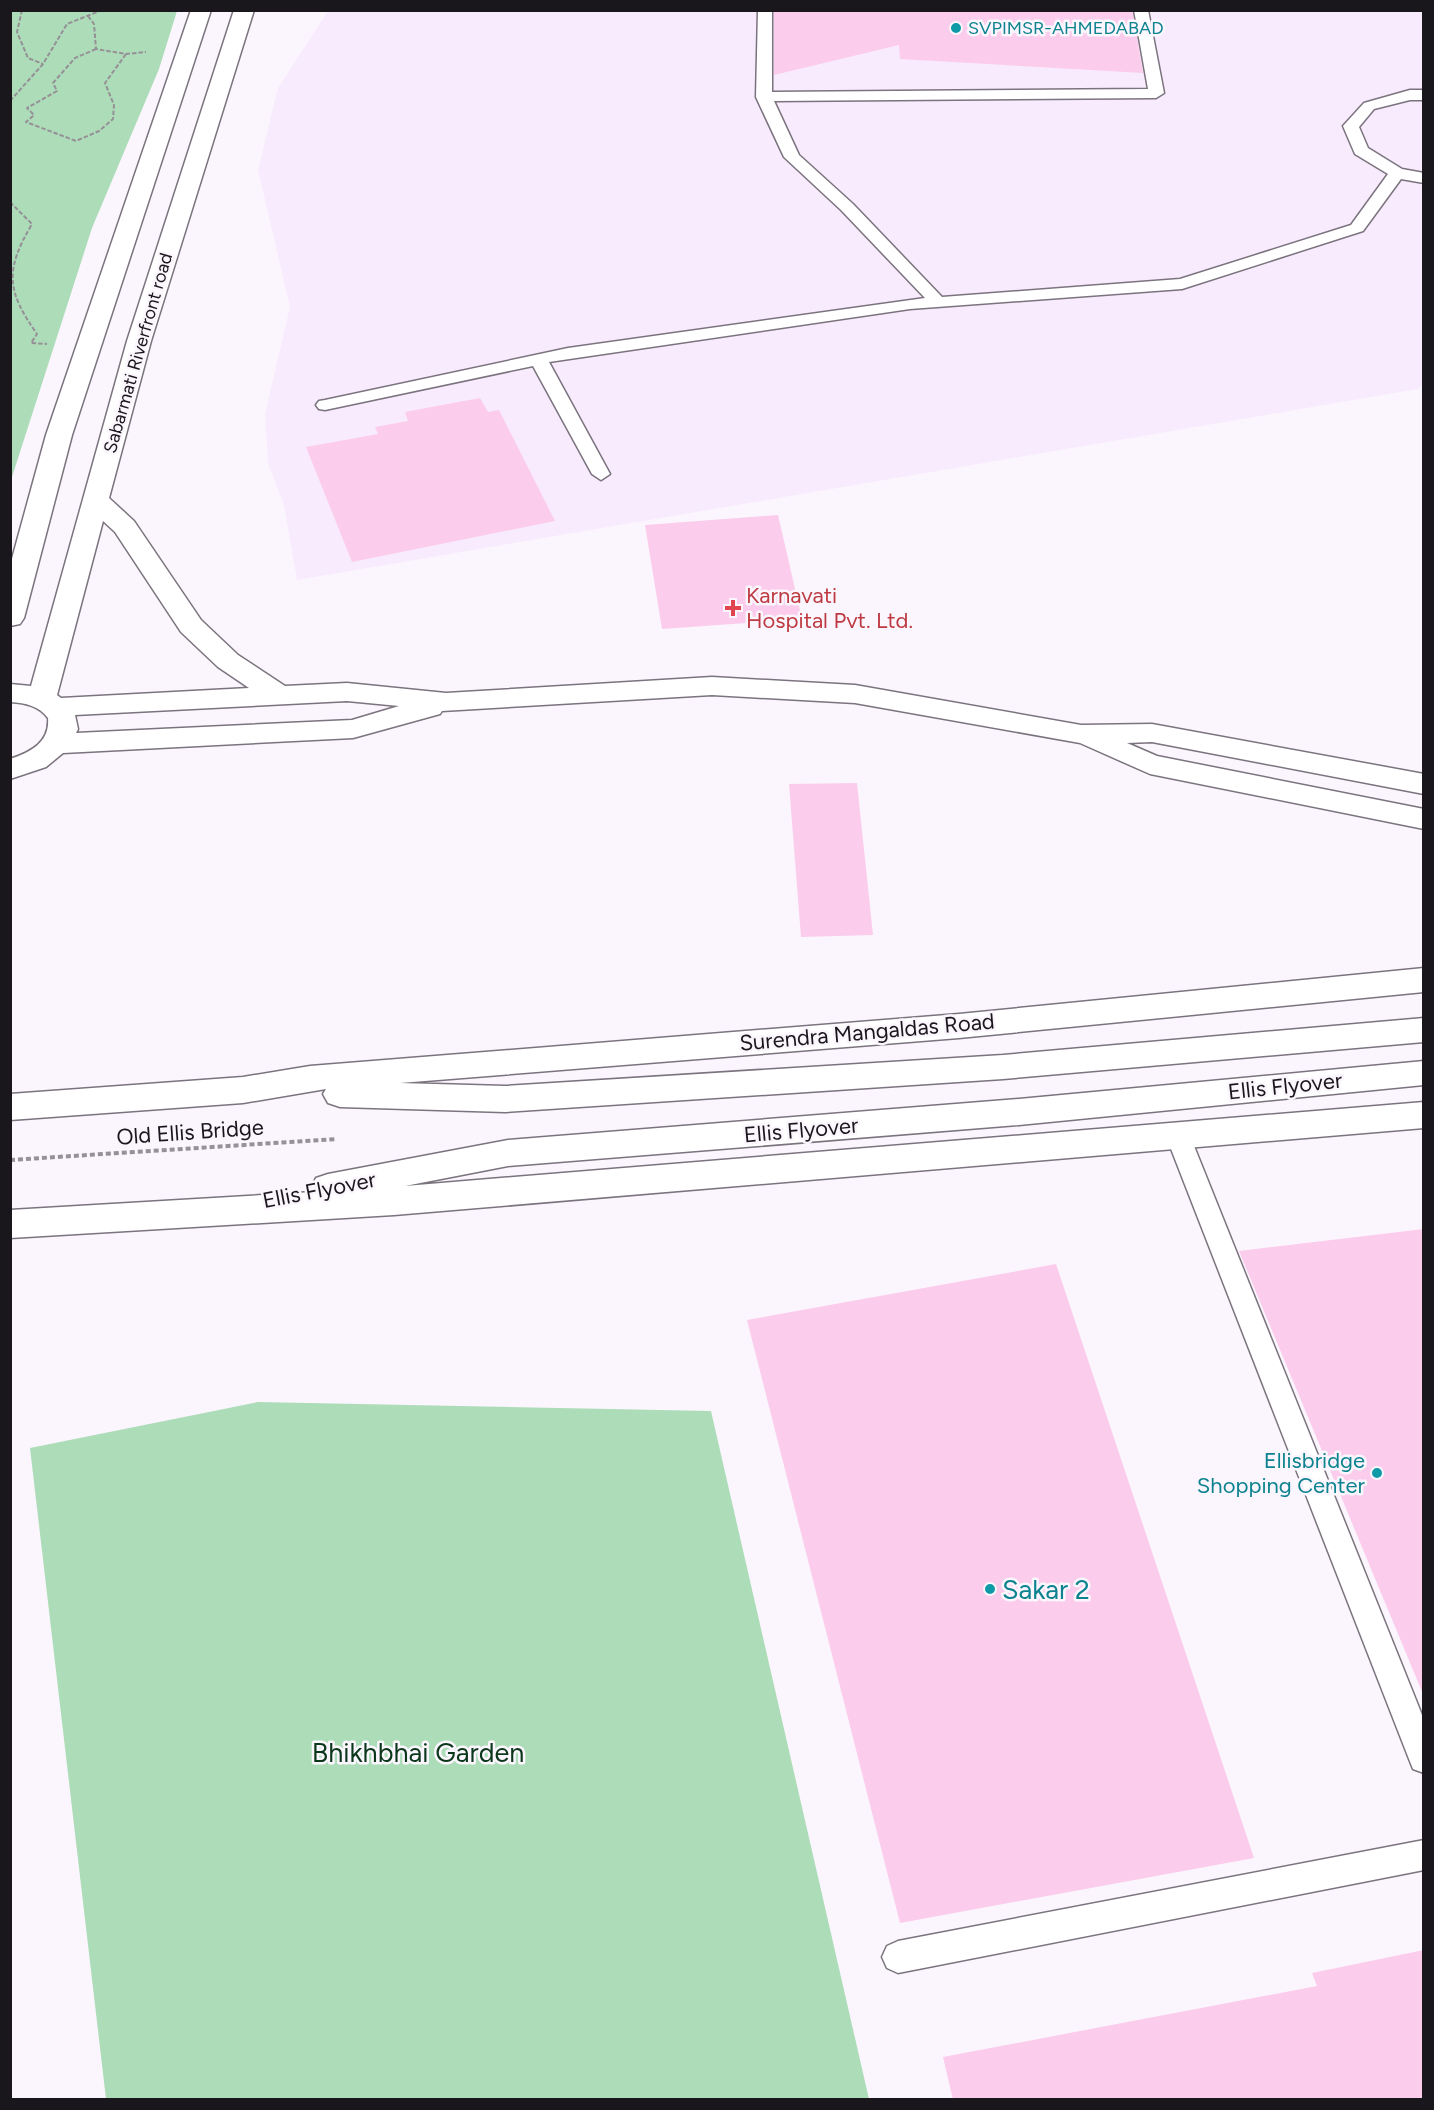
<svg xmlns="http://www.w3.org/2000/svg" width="1434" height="2110" viewBox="0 0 1434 2110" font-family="Figtree,sans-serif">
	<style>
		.built { fill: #f8ebfe }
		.green { fill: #addcb8 }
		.building { fill: #fbccec }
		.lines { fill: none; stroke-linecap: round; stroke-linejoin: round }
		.service-casing { stroke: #7b737e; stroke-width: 3 }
		.tertiary-casing { stroke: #7b737e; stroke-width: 3 }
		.secondary-casing { stroke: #7b737e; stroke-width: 3 }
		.path-far1 { stroke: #959197; stroke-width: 2; stroke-dasharray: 4.5 2; stroke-linecap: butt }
		.path { stroke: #959197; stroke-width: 4; stroke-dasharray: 5 3; stroke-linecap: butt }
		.service { fill: #fff; fill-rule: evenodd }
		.tertiary { fill: #fff; fill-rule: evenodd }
		.secondary { fill: #fff; fill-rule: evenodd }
		.culture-dot { fill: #0f9aa8; stroke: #fbf6fd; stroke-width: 2 }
		.health-dot { fill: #e0444e; stroke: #fbf6fd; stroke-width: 2 }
		.labels { text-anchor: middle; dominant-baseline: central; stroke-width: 5; stroke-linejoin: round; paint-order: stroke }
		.far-culture-label { font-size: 18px; fill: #0d838f; stroke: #fbf6fd; text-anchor: start }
		.far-street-label { font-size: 18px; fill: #1a171c; stroke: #fbf6fd }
		.health-label { font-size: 22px; fill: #be3a42; stroke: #fbf6fd; text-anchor: start }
		.street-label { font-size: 22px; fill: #1a171c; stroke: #fbf6fd }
		.culture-label { font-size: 22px; fill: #0d838f; stroke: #fbf6fd; text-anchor: end }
		.near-culture-label { font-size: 27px; fill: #0d838f; stroke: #fbf6fd; text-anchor: start }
		.near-park-label { font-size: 27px; fill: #0b371b; stroke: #fbf6fd }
	</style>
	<rect width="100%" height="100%" fill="#fbf6fd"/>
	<polygon class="built" points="328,11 1423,11 1423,385 1418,389 297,580 284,505 268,463 265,414 290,307 258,170 278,88"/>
	<g class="green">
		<polygon points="11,10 177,11 159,69 92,228 11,480"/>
		<polygon points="258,1402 711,1411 869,2099 106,2099 30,1448"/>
	</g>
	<g class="building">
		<polygon points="774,10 1132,10 1143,73 900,59 899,45 774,75"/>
		<polygon points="480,398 488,412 499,410 555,521 352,562 306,447 378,434 375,427 408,421 405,412"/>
		<polygon points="778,515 802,619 662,629 645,525"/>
		<polygon points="857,783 873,935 801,937 789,784"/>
		<polygon points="1424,1229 1424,1694 1423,1694 1239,1251"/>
		<polygon points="1056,1264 1254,1858 900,1923 747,1320"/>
		<polygon points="1424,1950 1424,2100 953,2100 943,2057 1317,1986 1312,1973"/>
	</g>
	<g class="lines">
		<defs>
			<g id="service">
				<polygon points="758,10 772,10 772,92 1148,89 1134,10 1148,10 1164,93 1156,98 774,101 799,155 853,204 942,297 1180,279 1351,225 1388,174 1355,154 1343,126 1364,103 1410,90 1424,90 1424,100 1410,100 1374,109 1359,127 1368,148 1402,169 1424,173 1424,183 1401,179 1363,231 1182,289 910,309 549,362 610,474 601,480 592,474 533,366 325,410 319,409 316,405 319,401 325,400 568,348 925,298 841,210 784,157 756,97"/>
				<polygon points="1178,1127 1187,1129 1190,1136 1424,1720 1424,1773 1413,1769 1409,1759 1166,1136 1169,1129"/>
				<polygon points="1424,1840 1424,1870 898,1973 887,1968 882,1957 887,1946 898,1941"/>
			</g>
			<g id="tertiary">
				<polygon points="191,10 211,10 72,435 24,618 20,624 10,626 10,566 46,435"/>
				<path d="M234 10H254L151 341 109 498 134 521 201 620 238 655 285 686 347 683 446 693 712 677 855 685 1081 725 1152 724 1424 774V794L1152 742 1127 743 1157 756 1424 809V829L1150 774 1080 743 855 703 712 695 442 711 440 714 353 738 63 753 46 767 10 779V759C31 752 50 742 48 718 39 706 26 703 10 702V684L31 686 127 341ZM103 521 115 532 181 632 218 667 249 688 61 698 57 695ZM347 701 399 706 352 720 76 733 78 729 75 715Z"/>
			</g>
			<g id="secondary">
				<polygon points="1424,968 1424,992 959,1038 400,1083 505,1086 1003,1055 1424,1018 1424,1042 1003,1079 505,1112 340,1107 328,1103 323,1094 326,1089 243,1103 10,1120 10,1094 243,1077 310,1066 959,1014"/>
				<polygon points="1424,1061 1424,1085 1019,1125 508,1166 405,1186 1424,1102 1424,1128 394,1215 10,1238 10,1210 313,1192 311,1188 316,1178 328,1174 508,1140 1019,1099"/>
			</g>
		</defs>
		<use href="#service" class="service-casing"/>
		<use href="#tertiary" class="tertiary-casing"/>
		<use href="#secondary" class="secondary-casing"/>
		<g class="path-far1">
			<polyline points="22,10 17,32 28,58 43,64"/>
			<polyline points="88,16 94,24 96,49 126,54 146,52"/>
			<polyline points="96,49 75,58 53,83 57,91 27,108 34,115 26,122 76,141 99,131 113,119 114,105 105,83 126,54"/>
			<polyline points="10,101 43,64 67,24 102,10"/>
			<path d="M10 202 32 224C5 270 6 290 37 334L31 343 47 344"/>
		</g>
		<polyline class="path" points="10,1160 337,1139"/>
		<use href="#service" class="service"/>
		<use href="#tertiary" class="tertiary"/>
		<use href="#secondary" class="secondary"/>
	</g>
	<g class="culture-dot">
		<circle cx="956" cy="28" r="6"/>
		<circle cx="1377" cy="1473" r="6"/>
		<circle cx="990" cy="1589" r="6"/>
	</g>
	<path class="health-dot" d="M730 599h6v6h6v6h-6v6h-6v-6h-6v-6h6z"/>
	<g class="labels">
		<g class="far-culture-label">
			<text x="968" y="28">SVPIMSR-AHMEDABAD</text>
		</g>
		<g class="far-street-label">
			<text transform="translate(138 353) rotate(-74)">Sabarmati Riverfront road</text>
		</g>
		<g class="health-label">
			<text x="746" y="595">Karnavati<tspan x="746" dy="25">Hospital Pvt. Ltd.</tspan></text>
		</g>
		<g class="street-label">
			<text transform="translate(867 1032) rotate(-5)">Surendra Mangaldas Road</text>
			<text transform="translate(1285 1086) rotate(-6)">Ellis Flyover</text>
			<text transform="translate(801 1130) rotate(-5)">Ellis Flyover</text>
			<text transform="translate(190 1132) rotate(-4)">Old Ellis Bridge</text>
			<text transform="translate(319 1190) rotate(-11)">Ellis Flyover</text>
		</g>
		<g class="culture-label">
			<text x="1365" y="1460">Ellisbridge<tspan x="1365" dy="25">Shopping Center</tspan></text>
		</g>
		<g class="near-culture-label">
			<text x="1002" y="1589">Sakar 2</text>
		</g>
		<g class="near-park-label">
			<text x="418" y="1752">Bhikhbhai Garden</text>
		</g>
	</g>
	<rect width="1434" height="2110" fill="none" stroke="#1a171c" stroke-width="24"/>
</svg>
